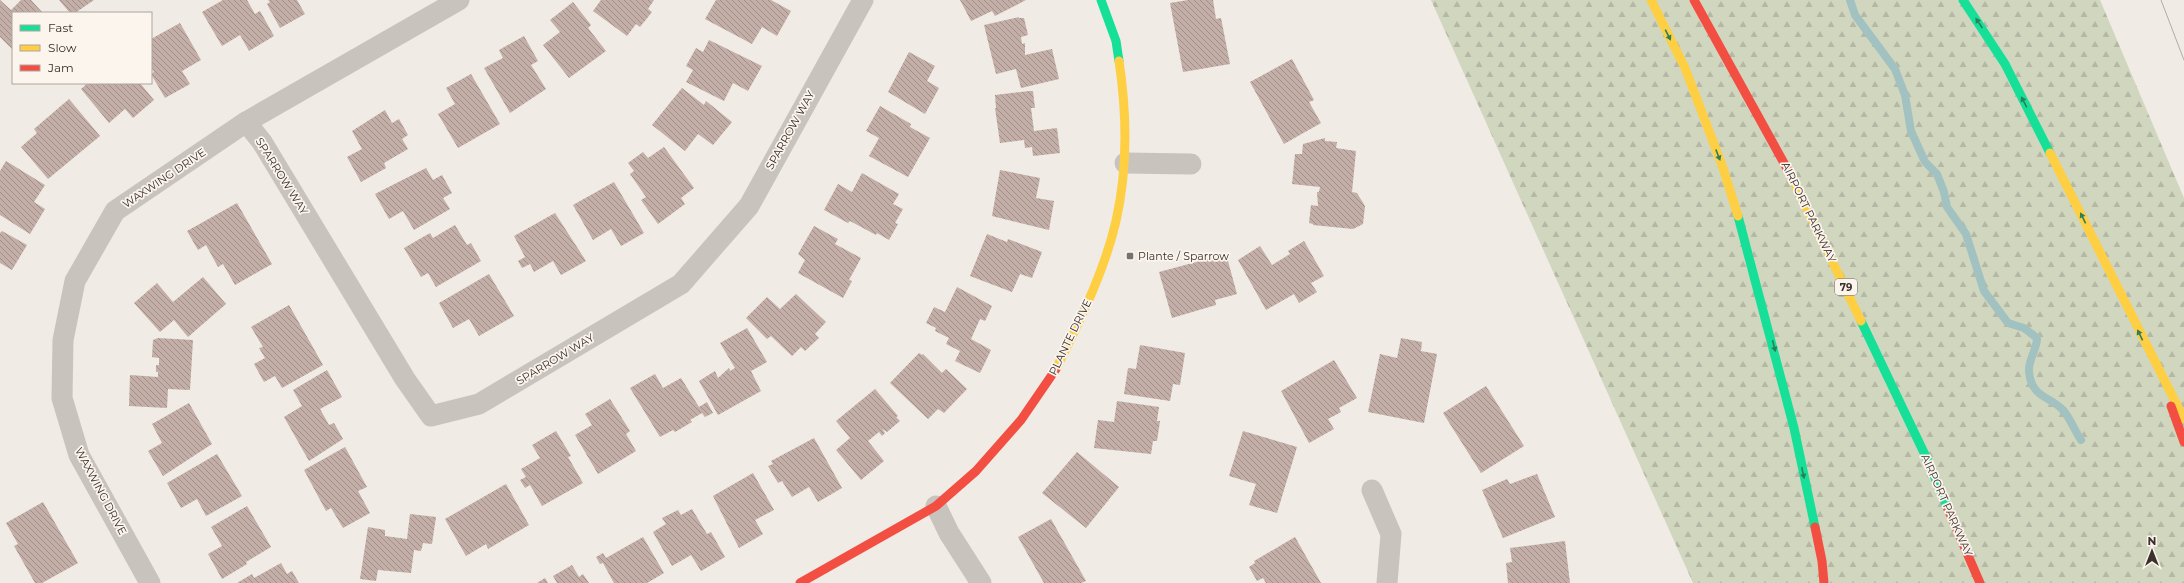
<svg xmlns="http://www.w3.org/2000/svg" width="2184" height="583" viewBox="0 0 2184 583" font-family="Montserrat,sans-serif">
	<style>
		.forest { fill: url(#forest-firs) }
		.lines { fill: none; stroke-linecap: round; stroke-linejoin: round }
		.stream { stroke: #a1c2c1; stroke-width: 8 }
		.building { fill: url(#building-back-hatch) }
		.street { stroke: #c9c3be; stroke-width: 21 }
		.fast { stroke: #16e098; stroke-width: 9 }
		.slow { stroke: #ffcf43; stroke-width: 9 }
		.jam { stroke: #f24e42; stroke-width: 9 }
		.tram { stroke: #b1aca8; stroke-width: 1 }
		.oneway { fill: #2a7f5c }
		.poi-dot { fill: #7a716c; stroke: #fbf5ee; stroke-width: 1.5 }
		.labels { text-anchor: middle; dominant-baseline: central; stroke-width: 3.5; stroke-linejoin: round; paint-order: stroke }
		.shield { fill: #fbf5ee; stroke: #756b66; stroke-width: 1 }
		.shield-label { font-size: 10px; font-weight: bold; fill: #3b302b }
		.street-label { font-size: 11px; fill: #3b302b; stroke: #fbf5ee }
		.poi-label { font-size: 11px; fill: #3b302b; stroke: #fbf5ee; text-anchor: start }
	</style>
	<defs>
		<pattern id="forest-firs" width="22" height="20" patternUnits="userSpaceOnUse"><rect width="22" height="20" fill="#d1d6bf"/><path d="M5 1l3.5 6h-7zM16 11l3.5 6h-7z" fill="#b4b8a4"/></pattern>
		<pattern id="building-back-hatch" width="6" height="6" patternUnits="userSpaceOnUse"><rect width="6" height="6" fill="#c3afa7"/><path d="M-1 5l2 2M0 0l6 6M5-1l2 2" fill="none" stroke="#a08f88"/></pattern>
	</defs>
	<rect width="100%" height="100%" fill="#f0ebe5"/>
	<polygon class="forest" points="1431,0 2100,0 2184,198 2184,583 1693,583"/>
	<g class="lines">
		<path class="stream" d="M1850 0 1855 15 1895 69 1905 95 1911 131 1925 162 1937 174 1944 192 1947 207 1966 234 1984 291 2008 323 2024 328 2037 338C2037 350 2028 360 2029 371 2031 398 2050 396 2063 410 2070 418 2075 431 2081 440"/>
	</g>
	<g class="building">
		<polygon points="0,0 11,10 21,0 31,0 43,13 13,13 13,50 0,37"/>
		<polygon points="59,0 94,0 75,13 70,13"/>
		<polygon points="223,0 247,0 255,14 260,11 274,36 249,51 240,35 222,46 202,12"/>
		<polygon points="268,0 297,0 305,14 280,28 267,4 270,2"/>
		<polygon points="601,0 654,0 648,9 652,12 640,27 636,24 627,36 593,11"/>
		<polygon points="716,0 771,0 791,11 777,36 762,27 752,44 705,19"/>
		<polygon points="960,0 1026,0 995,16 992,11 971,21"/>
		<polygon points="1188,0 1213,0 1216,19 1221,18 1230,64 1183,72 1170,3"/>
		<polygon points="573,2 591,25 588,28 606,51 569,78 543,45 560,32 550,20"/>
		<polygon points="1019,17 1019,18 1024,18 1028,35 1021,37 1022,44 1025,43 1025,55 1052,49 1059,79 1021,88 1016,69 996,74 984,25"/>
		<polygon points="180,23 201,60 182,71 190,84 165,98 151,74 154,72 151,67 151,39"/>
		<polygon points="524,36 538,61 531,65 546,89 510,113 484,68 503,58 499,50"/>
		<polygon points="709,40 762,66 748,91 733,83 724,101 686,82 693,70 686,66 696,48 703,52"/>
		<polygon points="909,52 935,66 927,81 939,88 925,114 888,92"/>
		<polygon points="1292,59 1314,100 1309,102 1321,123 1284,144 1250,82"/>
		<polygon points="471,74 500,124 458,148 438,114 455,104 446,88"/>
		<polygon points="88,83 140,83 154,100 133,118 125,109 109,123 81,89"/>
		<polygon points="682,88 704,105 706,101 732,122 713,145 698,134 685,151 652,125"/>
		<polygon points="1029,91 1033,91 1035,108 1031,108 1034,131 1057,128 1060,153 1033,156 1032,147 1025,148 1024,140 1000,143 995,108 996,108 995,95"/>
		<polygon points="69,99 100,136 48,179 21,147 37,133 34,129"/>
		<polygon points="880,106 911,124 910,127 930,138 908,177 869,156 879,138 866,131"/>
		<polygon points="385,110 392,123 399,119 408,135 402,139 408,149 384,163 386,168 361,182 347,157 362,149 352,131"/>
		<polygon points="1325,138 1325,141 1337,142 1336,148 1356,151 1352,192 1357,193 1365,206 1363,224 1353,229 1313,225 1313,224 1309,223 1311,205 1318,206 1317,192 1319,192 1320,187 1292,184 1295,154 1302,154 1303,144"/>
		<polygon points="664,147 694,188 681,198 685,204 658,224 641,200 646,197 630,174 634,171 628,163 643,152 648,158"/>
		<polygon points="6,161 45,185 34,202 45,209 30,234 0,215 0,171"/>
		<polygon points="426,168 433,180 442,175 452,193 443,198 450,209 414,230 403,211 389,219 375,194"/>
		<polygon points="1000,170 1040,178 1036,198 1054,201 1049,230 992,216"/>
		<polygon points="862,173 899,194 893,204 903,209 895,223 898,224 889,240 877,233 876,235 850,221 848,223 824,210 838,184 852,192"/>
		<polygon points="614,182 644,233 621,246 611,229 593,240 573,205"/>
		<polygon points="237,203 272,264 235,285 223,264 218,267 206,245 198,250 187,231"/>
		<polygon points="555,213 586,261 561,275 553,261 534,272 530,264 522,268 518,261 525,257 514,236"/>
		<polygon points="455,225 467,245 471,243 481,261 436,287 428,273 421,277 404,248 430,233 433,238"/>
		<polygon points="814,226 838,239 835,244 861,258 849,280 852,281 843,298 798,273 805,260 798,254"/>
		<polygon points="2,231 27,245 12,270 0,263 0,233"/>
		<polygon points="987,234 1007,242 1008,239 1042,252 1032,278 1020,274 1012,292 970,276"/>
		<polygon points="1304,241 1324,276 1311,283 1317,292 1299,303 1294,294 1266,310 1238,260 1260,246 1272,265 1290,254 1288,251"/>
		<polygon points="1226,254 1237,294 1215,300 1216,305 1172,318 1159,272"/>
		<polygon points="489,274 514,316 479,336 469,319 453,328 439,303"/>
		<polygon points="203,277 226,304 188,337 174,320 160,332 134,303 157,283 173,302"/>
		<polygon points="957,287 992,306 985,321 980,319 971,339 991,350 980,373 955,361 960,351 946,344 949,338 935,331 936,328 926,323 934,307 945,312"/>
		<polygon points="796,294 826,322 815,334 819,338 805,351 801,347 792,356 771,336 767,339 746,318 767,297 780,309"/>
		<polygon points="289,305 323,365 282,388 275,376 264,382 254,364 265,358 259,348 263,347 251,327"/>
		<polygon points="747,328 767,362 751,371 761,391 718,415 699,381 715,371 718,378 729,368 730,371 735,368 720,343"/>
		<polygon points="158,338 193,340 190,390 168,389 167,408 129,406 130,375 158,377 158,372 156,372 156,365 159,365 159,358 152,357 153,340"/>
		<polygon points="1401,338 1422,342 1421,351 1437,354 1424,423 1368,412 1380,354 1397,358"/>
		<polygon points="1140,345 1185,353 1180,385 1173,384 1170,401 1124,394 1128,368 1136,369"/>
		<polygon points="919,353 922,355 923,354 942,373 946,369 967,389 944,413 938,409 928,419 890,383"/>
		<polygon points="1334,360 1357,398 1339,408 1341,412 1328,419 1334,429 1309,443 1281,391"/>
		<polygon points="327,370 342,397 320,409 329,425 334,423 343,439 309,461 284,417 302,406 293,390"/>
		<polygon points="655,374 663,388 681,378 699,407 707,402 713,413 705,417 702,413 690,420 692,422 675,432 673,430 660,437 630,388"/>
		<polygon points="1486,386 1524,446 1481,473 1443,413"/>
		<polygon points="875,389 898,416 896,417 900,421 887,432 882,429 885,433 882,436 879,432 868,441 884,461 861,480 836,450 850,438 836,421"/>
		<polygon points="610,399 630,431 626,434 636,451 598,474 575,435 592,425 585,414"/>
		<polygon points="1117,401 1159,407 1157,421 1160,421 1157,441 1153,441 1151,454 1094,448 1098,420 1114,422"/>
		<polygon points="189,403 212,444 163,476 148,451 162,443 152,424"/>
		<polygon points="556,431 571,456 568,457 583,483 542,506 530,485 525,488 520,480 526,477 521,469 540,458 532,445"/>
		<polygon points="1243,431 1297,447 1277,513 1249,505 1256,484 1229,476"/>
		<polygon points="814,438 842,488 818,502 809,487 792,497 782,481 778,483 768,466 773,464 771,461"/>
		<polygon points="345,447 367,487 358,491 370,513 343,528 331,508 326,511 304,470"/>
		<polygon points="1077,452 1119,487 1086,528 1042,493"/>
		<polygon points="217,454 242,496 206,516 197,499 181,508 167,483"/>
		<polygon points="753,473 774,510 755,520 763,534 739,548 713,496"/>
		<polygon points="1537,474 1555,517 1503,538 1482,490 1507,479 1510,484"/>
		<polygon points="506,484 529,525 488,549 486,544 466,556 445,519"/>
		<polygon points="43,502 78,563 42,583 35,583 14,546 18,544 6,523"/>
		<polygon points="247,506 271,547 246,562 247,564 222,579 208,554 222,546 211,527"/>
		<polygon points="692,509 707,534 711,532 725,557 701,571 691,555 672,566 653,532 666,524 662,518 678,510 681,515"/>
		<polygon points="410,514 436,517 432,544 423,543 421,551 414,550 411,573 378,570 376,581 360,579 368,527 385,530 385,536 407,539"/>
		<polygon points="1051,519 1086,581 1081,583 1044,583 1018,537"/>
		<polygon points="643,537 664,573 647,583 614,583 603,563 600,564 596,557 603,553 606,558"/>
		<polygon points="1295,537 1321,583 1266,583 1263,578 1257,581 1249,567 1255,563 1254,561"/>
		<polygon points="1565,541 1570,583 1508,583 1506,563 1512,562 1510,548"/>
		<polygon points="281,563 287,574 292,571 299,583 237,583 252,574 254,578"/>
		<polygon points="572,565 579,577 583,574 589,583 557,583 553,576"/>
		<polygon points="545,578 548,583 537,583"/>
	</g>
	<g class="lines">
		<g class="street">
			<polyline points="246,122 262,142 405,379 431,416 479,404 681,284 749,206 863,0"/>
			<polyline points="1125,163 1191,164"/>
			<polyline points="1372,490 1391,534 1387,583"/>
			<polyline points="936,506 949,533 981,583"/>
			<polyline points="150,583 79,455 62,398 63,340 75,281 115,211 246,122 459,0"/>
		</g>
		<g class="fast">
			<polyline points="1101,0 1116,41 1119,61"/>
			<polyline points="1963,0 2005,64 2050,153"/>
			<polyline points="1738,216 1794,428 1815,527"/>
			<polyline points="1861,321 1927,459 1948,509"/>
		</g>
		<g class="slow">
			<polyline points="1651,0 1685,68 1722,165 1738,216"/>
			<polyline points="2050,153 2184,419"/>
			<polyline points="1790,174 1861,321"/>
			<path d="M1056 369C1079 322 1104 273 1116 221 1128 168 1127 114 1119 61"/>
		</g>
		<g class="jam">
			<polyline points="1694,0 1790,174"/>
			<polyline points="2171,406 2184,442"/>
			<polyline points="1948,509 1980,583"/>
			<polyline points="1815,527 1822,561 1824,583"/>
			<polyline points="800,583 936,506 976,471 1021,420 1056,369"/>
		</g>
		<polyline class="tram" points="2161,0 2184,60"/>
	</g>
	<defs><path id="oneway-solid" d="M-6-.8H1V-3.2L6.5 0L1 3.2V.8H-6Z"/></defs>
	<g class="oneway">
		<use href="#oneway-solid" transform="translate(1979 23) rotate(-124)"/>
		<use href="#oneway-solid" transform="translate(1668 35) rotate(63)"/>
		<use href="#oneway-solid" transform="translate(2024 102) rotate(-118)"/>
		<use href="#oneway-solid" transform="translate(1718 155) rotate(69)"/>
		<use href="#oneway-solid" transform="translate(2083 218) rotate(-116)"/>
		<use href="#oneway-solid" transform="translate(2140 335) rotate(-116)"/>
		<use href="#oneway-solid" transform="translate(1774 346) rotate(76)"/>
		<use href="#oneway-solid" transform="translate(1803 473) rotate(78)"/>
	</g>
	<rect class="poi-dot" x="1126" y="252" width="8" height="8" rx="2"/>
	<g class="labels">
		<rect class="shield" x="1835" y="279" width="22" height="16" rx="3"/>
		<g class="shield-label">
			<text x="1846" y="287">79</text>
		</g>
		<g class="street-label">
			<text transform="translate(790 130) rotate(-61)">SPARROW WAY</text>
			<text transform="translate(282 176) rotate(58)">SPARROW WAY</text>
			<text transform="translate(164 178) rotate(-34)">WAXWING DRIVE</text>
			<text transform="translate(1809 212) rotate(64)">AIRPORT PARKWAY</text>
			<text transform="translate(1070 337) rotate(-64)">PLANTE DRIVE</text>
			<text transform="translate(555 359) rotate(-31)">SPARROW WAY</text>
			<text transform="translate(101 491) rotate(62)">WAXWING DRIVE</text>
			<text transform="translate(1947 505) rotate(66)">AIRPORT PARKWAY</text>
		</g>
		<g class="poi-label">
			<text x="1138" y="256">Plante / Sparrow</text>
		</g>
	</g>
	<rect x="12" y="12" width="140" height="72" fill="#fbf5ee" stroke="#aea6a0"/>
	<rect x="20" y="25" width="20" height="6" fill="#16e098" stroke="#aea6a0"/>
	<text x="48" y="32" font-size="12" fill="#3b302b">Fast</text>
	<rect x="20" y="45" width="20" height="6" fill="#ffcf43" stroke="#aea6a0"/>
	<text x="48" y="52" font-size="12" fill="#3b302b">Slow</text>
	<rect x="20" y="65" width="20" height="6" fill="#f24e42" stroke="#aea6a0"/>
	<text x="48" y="72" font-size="12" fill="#3b302b">Jam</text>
	<g transform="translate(2152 551)" stroke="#fbf5ee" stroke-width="3" paint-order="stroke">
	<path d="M0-3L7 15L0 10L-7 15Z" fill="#3b302b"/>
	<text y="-6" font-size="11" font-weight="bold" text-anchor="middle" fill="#3b302b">N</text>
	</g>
</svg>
